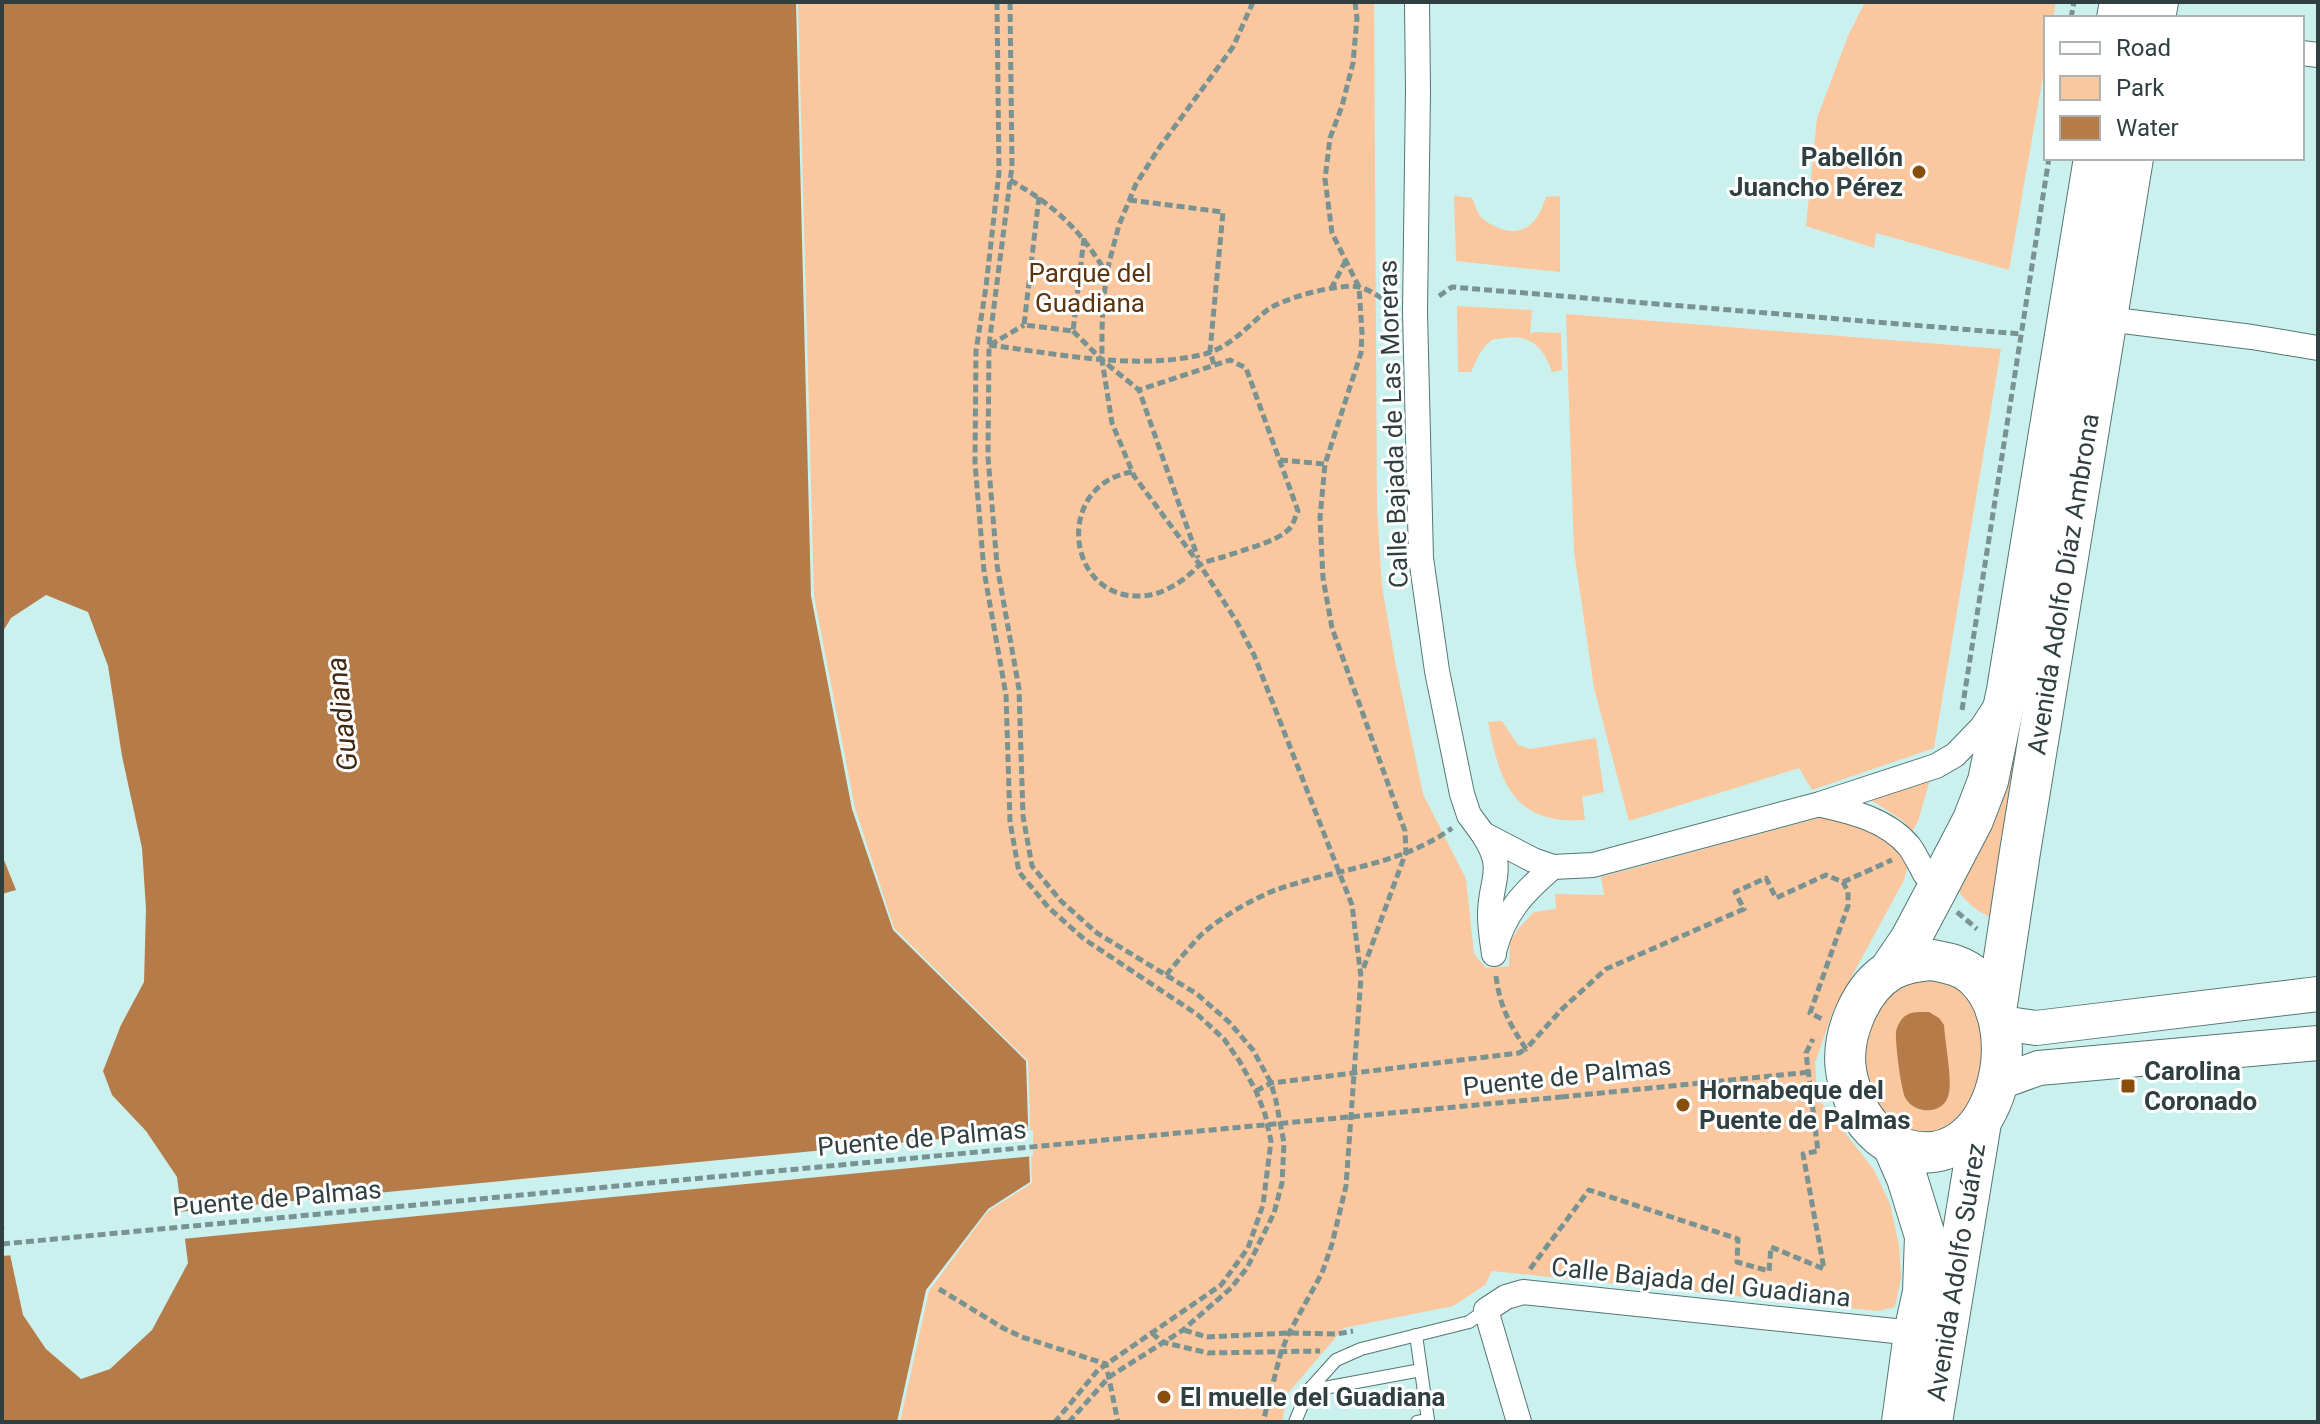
<svg xmlns="http://www.w3.org/2000/svg" width="2320" height="1424" viewBox="0 0 2320 1424" font-family="Roboto,sans-serif">
	<style>
		.green { fill: #fac79e }
		.water { fill: #b57c4a }
		.pier { fill: #cbf1ef }
		.lines { fill: none; stroke-linecap: round; stroke-linejoin: round }
		.service-casing { stroke: #537674; stroke-width: 14 }
		.minor-casing { stroke: #537674; stroke-width: 26 }
		.secondary-casing { stroke: #537674; stroke-width: 36 }
		.trunk-casing { stroke: #537674; stroke-width: 42 }
		.path { stroke: #799392; stroke-width: 5; stroke-dasharray: 8 4; stroke-linecap: butt }
		.service { stroke: #fff; stroke-width: 12 }
		.minor { stroke: #fff; stroke-width: 24 }
		.secondary { stroke: #fff; stroke-width: 34 }
		.trunk { stroke: #fff; stroke-width: 40 }
		.path-bridge { stroke: #799392; stroke-width: 5; stroke-dasharray: 8 4; stroke-linecap: butt }
		.poi-dot { fill: #894e0a; stroke: #fff; stroke-width: 3 }
		.labels { text-anchor: middle; dominant-baseline: central; stroke-width: 6; stroke-linejoin: round; paint-order: stroke }
		.poi-label { font-size: 26px; font-weight: bold; fill: #303f3f; stroke: #fff; text-anchor: start }
		.park-label { font-size: 26px; fill: #5c340d; stroke: #fff }
		.street-label { font-size: 26px; fill: #303f3f; stroke: #fff }
		.water-label { font-size: 28px; font-style: italic; fill: #412812; stroke: #fff }
	</style>
	<rect width="100%" height="100%" fill="#cbf1ef"/>
	<g class="green">
		<polygon points="798,2 1374,2 1377,511 1382,586 1395,661 1423,794 1466,879 1474,954 1486,968 1509,966 1510,942 1518,929 1534,912 1556,909 1555,894 1604,895 1601,877 1818,818 1841,817 1896,844 1908,864 1904,880 1833,1011 1815,1063 1818,1103 1822,1103 1874,1170 1890,1204 1899,1245 1901,1277 1895,1307 1878,1311 1492,1271 1485,1285 1453,1306 1344,1328 1288,1393 1282,1422 900,1422 929,1291 988,1211 1032,1183 1028,1061 894,928 855,808 814,596"/>
		<polygon points="1865,2 2056,2 2053,18 2046,18 2046,59 2009,270 1876,233 1874,248 1806,226 1817,118 1848,36"/>
		<path d="M2106 166 1996 919C1977 913 1966 902 1954 885Z"/>
		<path d="M1454 196 1472 198C1474 203 1477 211 1480 216 1484 221 1495 227 1501 229 1528 237 1539 219 1546 197L1560 196V272L1456 261Z"/>
		<path d="M1457 306 1532 310 1530 334 1534 332 1561 333 1562 370 1552 372C1544 349 1532 334 1505 338 1503 338 1494 339 1492 340 1481 347 1476 361 1471 372H1458Z"/>
		<polygon points="1566,314 2001,349 1934,748 1812,790 1799,768 1629,821 1594,688 1574,551"/>
		<path d="M1502 721 1518 745 1530 749 1596 738 1604 792 1582 797 1585 820C1514 825 1500 784 1488 722Z"/>
		<polygon points="1930,780 1918,821 1912,832 1902,820 1868,798"/>
		<polygon points="1921,977 1957,984 1975,1006 1984,1041 1979,1080 1964,1110 1942,1132 1916,1137 1896,1129 1872,1097 1864,1064 1868,1030 1876,1013 1896,987"/>
	</g>
	<g class="water">
		<polygon points="2,2 796,2 811,596 852,809 893,930 1026,1061 1030,1182 988,1209 926,1290 897,1422 2,1422 2,1217 23,1315 46,1349 81,1379 110,1369 152,1330 188,1263 177,1177 146,1131 112,1095 103,1071 121,1025 144,982 146,909 142,848 122,756 108,666 88,612 46,595 11,618 2,633"/>
		<polygon points="2,855 16,890 2,894"/>
		<path d="M1929 1012 1939 1018 1944 1025C1945 1043 1952 1077 1949 1093 1945 1115 1916 1115 1906 1099 1901 1092 1895 1041 1896 1032 1897 1026 1901 1019 1905 1016 1911 1011 1921 1012 1929 1012Z"/>
	</g>
	<g class="pier">
		<polygon points="1033,1130 1033,1156 182,1239 178,1212"/>
		<polygon points="8,1228 14,1255 2,1256 2,1229"/>
	</g>
	<g class="lines">
		<defs>
			<g id="service">
				<polyline points="1416,1335 1428,1420 1417,1422"/>
				<polyline points="1308,1391 1421,1370"/>
				<polyline points="1295,1422 1308,1391 1336,1360 1361,1349 1469,1322 1486,1310"/>
			</g>
			<g id="minor">
				<polyline points="1417,2 1418,91 1415,312 1421,558 1437,671 1462,794 1469,815 1483,834 1533,860 1553,867 1593,865 1820,804 1936,766 1955,755 1982,727 1995,707"/>
				<polyline points="2302,53 2318,55"/>
				<polyline points="2107,319 2252,337 2318,348"/>
				<path d="M1822 805C1853 812 1887 820 1909 846 1915 854 1920 865 1925 874"/>
				<path d="M1483 834C1507 871 1490 878 1490 915 1490 928 1492 941 1494 954"/>
				<path d="M1495 948C1505 911 1525 891 1553 867"/>
				<polyline points="1519,1422 1486,1310 1506,1297 1523,1292 1914,1333"/>
			</g>
			<g id="secondary">
				<polyline points="2001,1023 2036,1028 2318,994"/>
				<polyline points="1997,1083 2039,1068 2318,1043"/>
			</g>
			<g id="trunk">
				<polyline points="2117,18 2120,2"/>
				<polyline points="2155,18 2158,2"/>
				<path d="M1932 960C1948 963 1964 966 1976 978 2031 1031 1994 1176 1904 1149 1881 1143 1862 1121 1854 1099 1851 1090 1847 1080 1846 1070 1841 1036 1860 988 1891 970 1904 963 1917 961 1932 960Z"/>
				<polyline points="1889,971 1910,940 1936,891 1973,820 1988,781 2007,690 2094,158"/>
				<polyline points="1996,1011 2020,852 2133,158"/>
				<polyline points="1893,1146 1907,1178 1925,1236 1923,1292 1914,1333 1902,1422"/>
				<polyline points="1932,1422 1981,1122"/>
			</g>
		</defs>
		<use href="#service" class="service-casing"/>
		<use href="#minor" class="minor-casing"/>
		<use href="#secondary" class="secondary-casing"/>
		<use href="#trunk" class="trunk-casing"/>
		<g class="path">
			<polyline points="997,2 999,172 986,287 976,351 975,463 984,571 1006,695 1010,822 1019,872 1048,907 1084,939 1198,1015 1224,1039 1240,1062 1256,1091 1265,1114 1271,1141 1263,1205 1248,1248 1221,1285 1098,1370 1055,1422"/>
			<polyline points="1010,2 1012,166 989,345 988,457 997,565 1019,689 1023,816 1032,866 1061,901 1097,933 1197,994 1229,1022 1253,1050 1271,1083 1276,1101 1284,1143 1282,1183 1274,1213 1247,1268 1231,1288 1183,1330 1109,1377 1069,1422"/>
			<polyline points="1253,2 1233,47 1159,148 1136,184 1119,225 1109,263 1103,301 1102,331 1102,360 1112,423 1134,476 1200,565 1237,622 1254,655 1352,905 1361,977 1346,1186 1332,1244 1322,1273 1289,1333 1281,1352 1263,1422"/>
			<polyline points="1355,2 1357,18 1353,63 1342,106 1330,138 1325,179 1332,233 1359,287 1362,333 1361,353 1325,464 1320,518 1323,578 1332,628 1405,831 1406,852 1362,972"/>
			<polyline points="2071,18 2074,2"/>
			<path d="M1010 180C1056 207 1079 228 1107 274"/>
			<polyline points="1039,197 1024,325 1073,331 1084,238"/>
			<polyline points="1129,200 1223,212 1210,351 1214,365"/>
			<polyline points="1331,289 1345,262"/>
			<polyline points="1439,296 1452,287 2021,334"/>
			<polyline points="1073,331 1102,360 1139,390 1198,558"/>
			<path d="M989 345C1059 354 1132 370 1201 355 1228 349 1246 328 1266 311 1282 298 1339 283 1359 287 1369 289 1382 299 1391 304"/>
			<polyline points="990,345 1024,325"/>
			<polyline points="1280,460 1325,464"/>
			<path d="M1132 472C1054 484 1065 600 1142 596 1161 595 1177 585 1191 573 1194 571 1196 567 1200 565 1206 561 1216 559 1223 557 1242 550 1278 542 1290 528 1294 523 1295 517 1298 511L1246 368 1230 360 1139 390"/>
			<polyline points="1962,710 2049,158"/>
			<polyline points="1843,882 1892,860"/>
			<polyline points="1957,912 1977,929"/>
			<path d="M1166 975C1177 962 1188 949 1199 937 1217 919 1254 898 1278 889 1336 869 1402 865 1452 828"/>
			<path d="M1496 976C1500 1007 1509 1023 1526 1049L1563 1008 1606 969 1744 909 1735 892 1766 878 1776 898 1826 875 1843 882 1848 892V906L1810 1013 1822 1019"/>
			<polyline points="1256,1091 1271,1083 1519,1053 1526,1049"/>
			<polyline points="1561,1097 1811,1072"/>
			<polyline points="1530,1269 1589,1190 1738,1239 1737,1262 1769,1271 1771,1247 1824,1269 1803,1154 1818,1151 1806,1053 1813,1039"/>
			<polyline points="939,1289 1003,1328 1022,1337 1106,1364 1118,1422"/>
			<polyline points="1184,1330 1207,1337 1289,1333 1337,1334 1353,1331"/>
			<polyline points="1152,1333 1162,1342 1208,1353 1320,1351"/>
		</g>
		<use href="#service" class="service"/>
		<use href="#minor" class="minor"/>
		<use href="#secondary" class="secondary"/>
		<use href="#trunk" class="trunk"/>
		<polyline class="path-bridge" points="2,1244 1561,1097"/>
	</g>
	<g class="poi-dot">
		<circle cx="1919" cy="172" r="8"/>
		<rect x="2120" y="1078" width="16" height="16" rx="4"/>
		<circle cx="1683" cy="1105" r="8"/>
		<circle cx="1164" cy="1397" r="8"/>
	</g>
	<g class="labels">
		<g class="poi-label">
			<text x="1903" y="157" text-anchor="end">Pabellón<tspan x="1903" dy="30">Juancho Pérez</tspan></text>
			<text x="2144" y="1071">Carolina<tspan x="2144" dy="30">Coronado</tspan></text>
			<text x="1699" y="1090">Hornabeque del<tspan x="1699" dy="30">Puente de Palmas</tspan></text>
			<text x="1180" y="1397">El muelle del Guadiana</text>
		</g>
		<g class="park-label">
			<text x="1090" y="273">Parque del<tspan x="1090" dy="30">Guadiana</tspan></text>
		</g>
		<g class="street-label">
			<text transform="translate(1393 424) rotate(-92)">Calle Bajada de Las Moreras</text>
			<text transform="translate(2063 584) rotate(-81)">Avenida Adolfo Díaz Ambrona</text>
			<text transform="translate(1567 1076) rotate(-6)">Puente de Palmas</text>
			<text transform="translate(922 1138) rotate(-5)">Puente de Palmas</text>
			<text transform="translate(277 1198) rotate(-5)">Puente de Palmas</text>
			<text transform="translate(1956 1272) rotate(-81)">Avenida Adolfo Suárez</text>
			<text transform="translate(1701 1282) rotate(6)">Calle Bajada del Guadiana</text>
		</g>
		<g class="water-label">
			<text transform="translate(342 714) rotate(-96)">Guadiana</text>
		</g>
	</g>
	<rect width="2320" height="1424" fill="none" stroke="#303f3f" stroke-width="8"/>
	<rect x="2044" y="16" width="260" height="144" fill="#ffffff" stroke="#acb2b2" stroke-width="2"/>
	<rect x="2060" y="42" width="40" height="12" fill="#ffffff" stroke="#acb2b2" stroke-width="2"/>
	<text x="2116" y="56" font-size="24" fill="#303f3f">Road</text>
	<rect x="2060" y="76" width="40" height="24" fill="#fac79e" stroke="#acb2b2" stroke-width="2"/>
	<text x="2116" y="96" font-size="24" fill="#303f3f">Park</text>
	<rect x="2060" y="116" width="40" height="24" fill="#b57c4a" stroke="#acb2b2" stroke-width="2"/>
	<text x="2116" y="136" font-size="24" fill="#303f3f">Water</text>
</svg>
